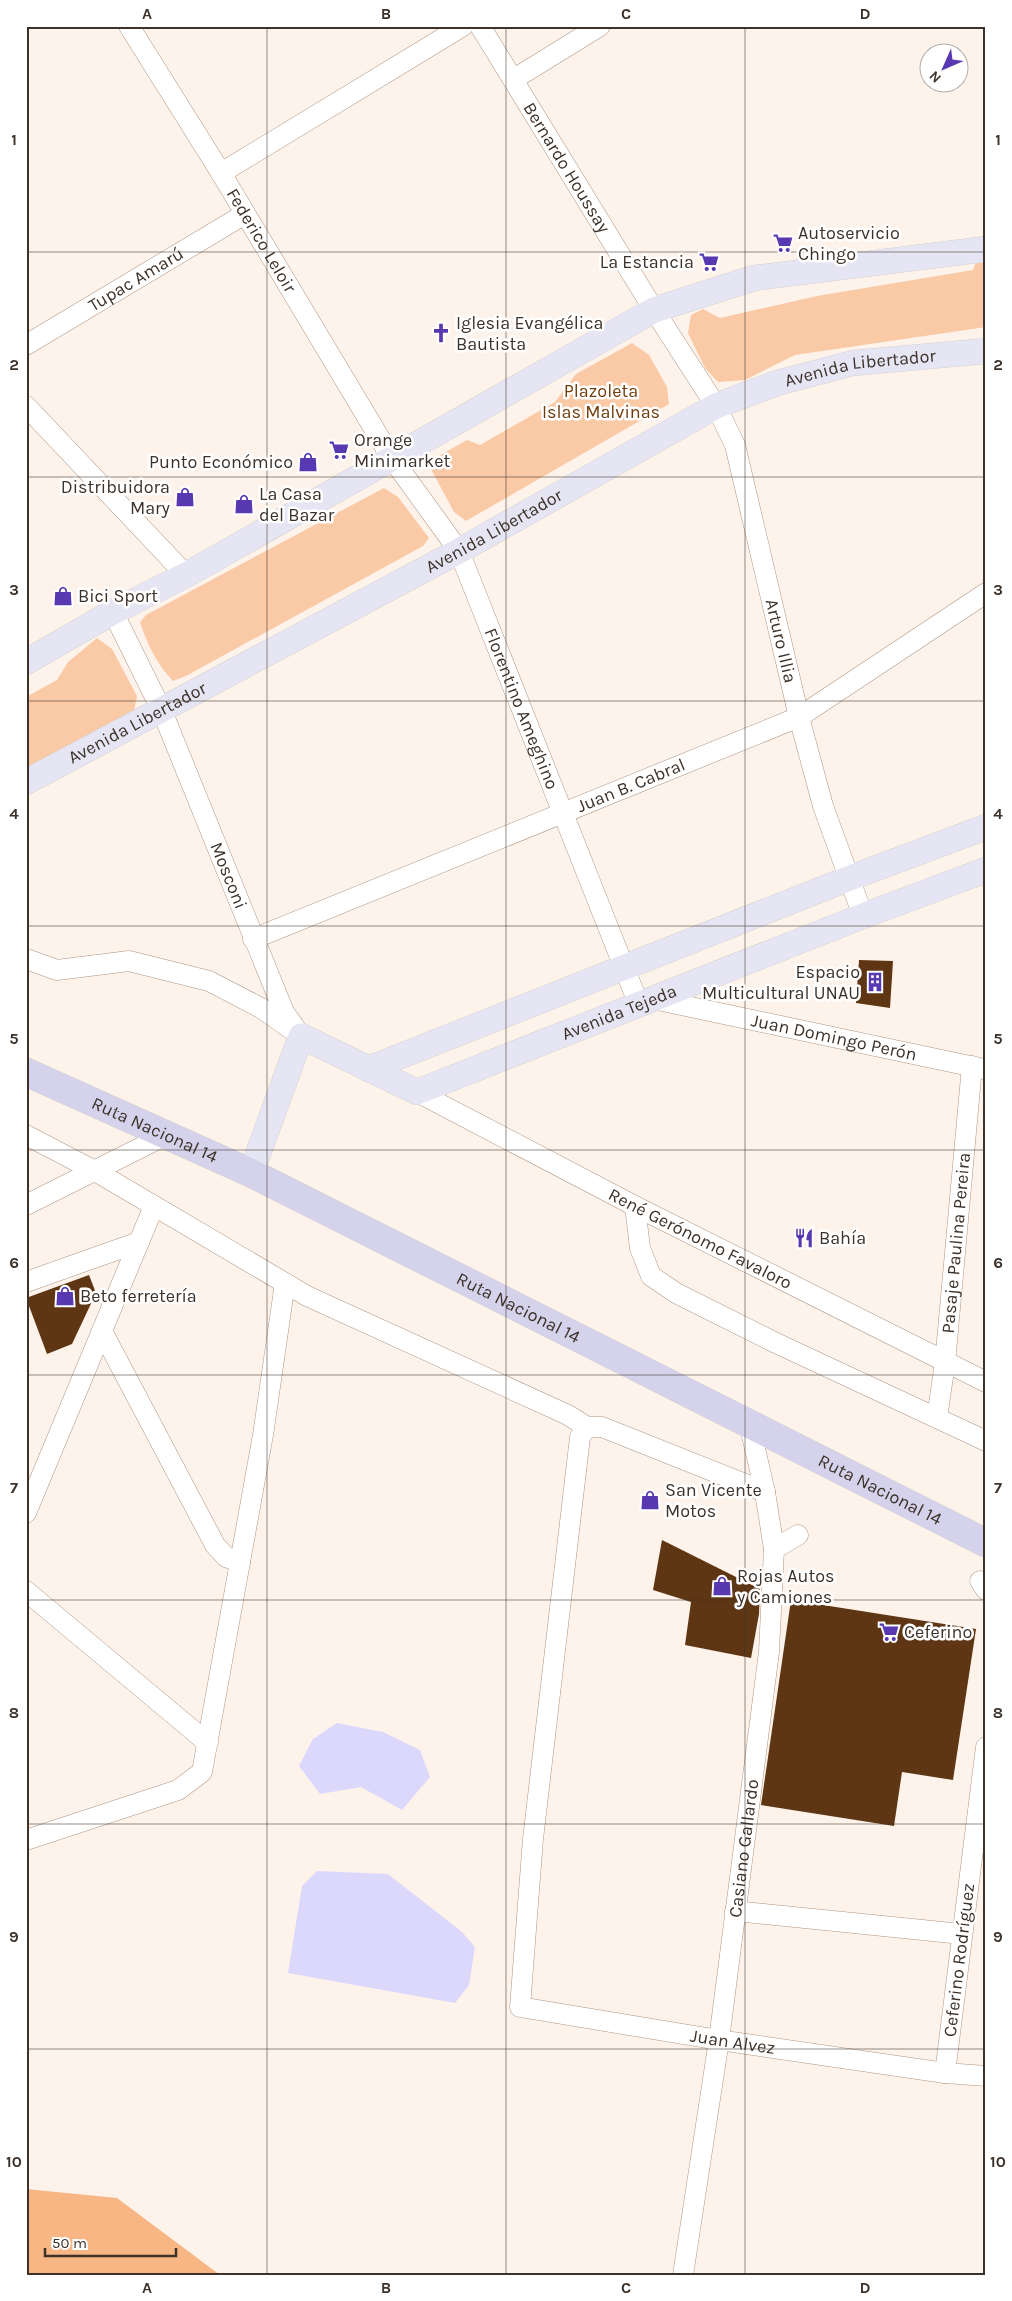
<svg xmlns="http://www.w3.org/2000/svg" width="1012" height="2301" viewBox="0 0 1012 2301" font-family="Karla,sans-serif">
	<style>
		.green { fill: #fac9a6 }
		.forest { fill: #f8b685 }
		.water { fill: #dbd8fc }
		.building { fill: #5e3613 }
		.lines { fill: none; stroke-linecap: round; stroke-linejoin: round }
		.minor-casing { stroke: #af9582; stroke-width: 21 }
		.major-casing { stroke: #d4d2d0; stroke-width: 26 }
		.highway-casing { stroke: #d4d2d0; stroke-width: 29 }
		.minor { stroke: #fff; stroke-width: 20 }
		.major { stroke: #e6e5f3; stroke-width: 25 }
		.highway { stroke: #d5d3eb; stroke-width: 28 }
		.grid { fill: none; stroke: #3d322a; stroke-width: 1; stroke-opacity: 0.55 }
		.labels { text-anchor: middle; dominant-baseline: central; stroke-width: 5; stroke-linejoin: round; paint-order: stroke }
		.street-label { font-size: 18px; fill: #3d322a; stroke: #fff }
		.poi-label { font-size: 18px; fill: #3d322a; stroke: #fff; text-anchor: start }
		.park-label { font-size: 18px; fill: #703c0a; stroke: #fff }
		.neatline { fill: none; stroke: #3d322a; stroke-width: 2 }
		.grid-label { font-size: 16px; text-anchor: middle; font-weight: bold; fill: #3d322a }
	</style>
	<rect width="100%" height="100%" fill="#fef3eb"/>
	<g class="green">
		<polygon points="986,260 986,327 795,355 745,380 718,382 705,368 688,333 691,315 703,309 720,318 817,296 973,270 976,261"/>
		<polygon points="632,343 649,355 667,387 669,404 466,521 454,512 432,471 435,458 467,440 480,445 555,402 576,374"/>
		<path d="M384 488 398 497 429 538 423 546 186 676 173 681C158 666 146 642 140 622L146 615Z"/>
		<polygon points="97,638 112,649 137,696 134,711 26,773 26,697 57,680 68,662"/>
	</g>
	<polygon class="forest" points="26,2189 117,2198 220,2275 26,2275"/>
	<g class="water">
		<polygon points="337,1723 383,1732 420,1750 430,1777 402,1810 361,1787 320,1794 299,1766 313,1739"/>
		<polygon points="317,1871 388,1874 462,1932 475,1947 469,1985 455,2003 288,1973 302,1886"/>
	</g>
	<g class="building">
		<polygon points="859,960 893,961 890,1008 856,1003"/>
		<polygon points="89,1275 96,1293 72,1344 47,1354 26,1298"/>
		<polygon points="662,1540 760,1589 759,1614 751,1658 685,1645 691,1602 653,1590"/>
		<polygon points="791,1600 976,1629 953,1780 902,1772 894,1826 761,1805"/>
	</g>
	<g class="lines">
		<defs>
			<g id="minor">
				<path id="s1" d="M129 26 221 173 391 457 459 551 639 1005"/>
				<path id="s2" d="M480 26 654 310 716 406 735 445 799 717 823 806 863 916"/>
				<polyline points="514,79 600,26"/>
				<polyline points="221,173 463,26"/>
				<path id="s3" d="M26 345 245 214"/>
				<polyline points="26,406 186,575"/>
				<path id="s4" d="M113 612 162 711 284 1012 301 1036"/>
				<path id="s5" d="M253 939 799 717 986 593"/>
				<polyline points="26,959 57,970 129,961 209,981 261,1008 291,1029"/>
				<path id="s6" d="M653 999 984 1069"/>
				<path id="s7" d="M417 1092 635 1206 986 1382"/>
				<polyline points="26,1135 95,1171 307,1296 568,1415 587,1427 602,1427 765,1492"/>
				<polyline points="26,1205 166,1135"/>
				<polyline points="635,1206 640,1248 651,1276 676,1293 776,1343 986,1441"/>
				<polyline points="26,1282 139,1242"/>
				<polyline points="102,1331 215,1545 226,1557 240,1562"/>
				<path id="s8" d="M937 1418 945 1363 972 1066"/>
				<path id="s9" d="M587 1427 580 1437 533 1839 520 2007 719 2040 945 2073"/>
				<polyline points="26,1513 154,1206"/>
				<polyline points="774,1549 798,1535"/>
				<polyline points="980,1581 986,1590"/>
				<polyline points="26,1591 208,1743"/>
				<polyline points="986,1747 945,2073 986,2076"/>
				<polyline points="26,1840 178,1790 202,1772 263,1435 285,1283"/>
				<polyline points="735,1911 962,1934"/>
				<path id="s10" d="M683 2275 719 2040 769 1652 774 1549 765 1492 749 1423"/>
			</g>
			<g id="major">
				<polyline points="26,662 113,612 186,575 654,310 754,278 986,249"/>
				<path id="s11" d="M26 782 459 551 716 406 777 383 853 363 986 351"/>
				<polyline points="368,1069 850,878 986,827"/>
				<path id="s12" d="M251 1173 301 1036 417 1092 863 916 986 870"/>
			</g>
			<g id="highway">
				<path id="s13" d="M26 1072 251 1173 986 1543"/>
			</g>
		</defs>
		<use href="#minor" class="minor-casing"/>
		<use href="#major" class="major-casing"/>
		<use href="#highway" class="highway-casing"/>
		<use href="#minor" class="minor"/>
		<use href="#major" class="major"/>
		<use href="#highway" class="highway"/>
	</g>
	<path class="grid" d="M267 26V2275M506 26V2275M745 26V2275M26 252H986M26 477H986M26 701H986M26 926H986M26 1150H986M26 1375H986M26 1600H986M26 1824H986M26 2049H986"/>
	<defs>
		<symbol id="supermarket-bare" viewBox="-9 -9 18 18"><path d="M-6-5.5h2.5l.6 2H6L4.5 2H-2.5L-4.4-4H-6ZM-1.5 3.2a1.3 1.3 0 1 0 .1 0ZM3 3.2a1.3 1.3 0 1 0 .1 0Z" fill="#5939b1" stroke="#fff" stroke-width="2.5" paint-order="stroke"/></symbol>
		<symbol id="church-bare" viewBox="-9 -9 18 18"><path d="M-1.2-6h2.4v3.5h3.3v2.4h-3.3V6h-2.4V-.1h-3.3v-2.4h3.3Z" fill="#5939b1" stroke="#fff" stroke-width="2.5" paint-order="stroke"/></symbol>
		<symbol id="shop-bare" viewBox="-9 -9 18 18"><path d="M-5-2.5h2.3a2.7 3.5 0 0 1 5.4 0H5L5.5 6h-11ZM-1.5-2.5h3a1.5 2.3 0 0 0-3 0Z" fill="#5939b1" stroke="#fff" stroke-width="2.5" paint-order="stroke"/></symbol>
		<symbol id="building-bare" viewBox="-9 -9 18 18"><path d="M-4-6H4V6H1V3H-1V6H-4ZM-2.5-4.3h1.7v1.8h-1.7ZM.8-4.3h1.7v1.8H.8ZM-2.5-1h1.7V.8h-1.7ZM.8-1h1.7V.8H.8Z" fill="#5939b1" stroke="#fff" stroke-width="2.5" paint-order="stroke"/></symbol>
		<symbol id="restaurant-bare" viewBox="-9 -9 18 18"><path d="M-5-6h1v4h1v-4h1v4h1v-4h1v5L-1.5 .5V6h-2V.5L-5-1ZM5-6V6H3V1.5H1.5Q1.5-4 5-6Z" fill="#5939b1" stroke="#fff" stroke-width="2.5" paint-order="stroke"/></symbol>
	</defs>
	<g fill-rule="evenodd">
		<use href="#supermarket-bare" x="769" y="229" width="28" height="28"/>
		<use href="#supermarket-bare" x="695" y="248" width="28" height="28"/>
		<use href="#church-bare" x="427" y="319" width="28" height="28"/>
		<use href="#supermarket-bare" x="325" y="436" width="28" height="28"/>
		<use href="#shop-bare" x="294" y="448" width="28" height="28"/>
		<use href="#shop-bare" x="171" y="483" width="28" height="28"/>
		<use href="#shop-bare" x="230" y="490" width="28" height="28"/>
		<use href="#shop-bare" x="49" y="582" width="28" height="28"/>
		<use href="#building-bare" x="861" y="968" width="28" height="28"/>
		<use href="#restaurant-bare" x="790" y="1224" width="28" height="28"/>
		<use href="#shop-bare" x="51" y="1282" width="28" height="28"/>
		<use href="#shop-bare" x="636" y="1486" width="28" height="28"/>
		<use href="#shop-bare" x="708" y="1572" width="28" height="28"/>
		<use href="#supermarket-bare" x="875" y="1618" width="28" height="28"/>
	</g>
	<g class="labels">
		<g class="street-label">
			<text stroke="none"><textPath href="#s2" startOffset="166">Bernardo Houssay</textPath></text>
			<text stroke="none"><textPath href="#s1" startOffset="252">Federico Leloir</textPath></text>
			<text stroke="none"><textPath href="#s3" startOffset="128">Tupac Amarú</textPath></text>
			<text stroke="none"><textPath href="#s11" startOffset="936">Avenida Libertador</textPath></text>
			<text stroke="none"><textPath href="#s11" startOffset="531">Avenida Libertador</textPath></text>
			<text stroke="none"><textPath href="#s2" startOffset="692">Arturo Illia</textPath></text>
			<text stroke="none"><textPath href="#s1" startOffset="790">Florentino Ameghino</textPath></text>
			<text stroke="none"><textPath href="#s11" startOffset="126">Avenida Libertador</textPath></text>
			<text stroke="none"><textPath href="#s5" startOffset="408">Juan B. Cabral</textPath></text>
			<text stroke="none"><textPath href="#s4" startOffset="288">Mosconi</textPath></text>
			<text stroke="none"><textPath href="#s12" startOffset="492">Avenida Tejeda</textPath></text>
			<text stroke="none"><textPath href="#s6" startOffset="185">Juan Domingo Perón</textPath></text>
			<text stroke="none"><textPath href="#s13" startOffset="141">Ruta Nacional 14</textPath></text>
			<text stroke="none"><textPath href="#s7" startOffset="319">René Gerónomo Favaloro</textPath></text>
			<text stroke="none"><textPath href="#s8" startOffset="176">Pasaje Paulina Pereira</textPath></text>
			<text stroke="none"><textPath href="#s13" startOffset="546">Ruta Nacional 14</textPath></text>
			<text stroke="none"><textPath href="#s13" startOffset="951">Ruta Nacional 14</textPath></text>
			<text stroke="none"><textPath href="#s10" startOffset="431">Casiano Gallardo</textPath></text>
			<text transform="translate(959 1960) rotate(-83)">Ceferino Rodríguez</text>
			<text stroke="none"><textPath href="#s9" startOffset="801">Juan Alvez</textPath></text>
		</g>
		<g class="poi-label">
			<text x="798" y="233">Autoservicio<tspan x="798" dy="21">Chingo</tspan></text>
			<text x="694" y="262" text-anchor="end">La Estancia</text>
			<text x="456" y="323">Iglesia Evangélica<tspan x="456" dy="21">Bautista</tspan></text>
			<text x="354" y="440">Orange<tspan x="354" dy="21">Minimarket</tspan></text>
			<text x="293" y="462" text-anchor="end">Punto Económico</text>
			<text x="170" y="487" text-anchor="end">Distribuidora<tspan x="170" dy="21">Mary</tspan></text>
			<text x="259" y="494">La Casa<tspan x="259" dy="21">del Bazar</tspan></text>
			<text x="78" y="596">Bici Sport</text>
			<text x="860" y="972" text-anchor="end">Espacio<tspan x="860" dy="21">Multicultural UNAU</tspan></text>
			<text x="819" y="1238">Bahía</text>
			<text x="80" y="1296">Beto ferretería</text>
			<text x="665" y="1490">San Vicente<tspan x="665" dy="21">Motos</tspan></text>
			<text x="737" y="1576">Rojas Autos<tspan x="737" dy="21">y Camiones</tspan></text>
			<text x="904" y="1632">Ceferino</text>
		</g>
		<g class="park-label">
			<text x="601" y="391">Plazoleta<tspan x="601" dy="21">Islas Malvinas</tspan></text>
		</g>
	</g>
	<rect width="1012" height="2301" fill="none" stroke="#ffffff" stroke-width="55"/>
	<g transform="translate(944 68) rotate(225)"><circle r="24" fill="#ffffff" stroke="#b1adaa"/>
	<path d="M0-4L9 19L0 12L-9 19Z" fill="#5939b1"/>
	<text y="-8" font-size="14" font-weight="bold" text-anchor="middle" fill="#3d322a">N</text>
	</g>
	<path d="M45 2248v8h131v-8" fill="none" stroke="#3d322a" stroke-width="2.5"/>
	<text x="52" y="2248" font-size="15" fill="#3d322a" stroke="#ffffff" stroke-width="4" paint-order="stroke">50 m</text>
	<rect x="28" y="28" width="956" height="2246" class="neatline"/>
	<g class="grid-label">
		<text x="147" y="19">A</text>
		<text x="386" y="19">B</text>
		<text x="626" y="19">C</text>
		<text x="865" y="19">D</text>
		<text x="14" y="145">1</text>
		<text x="998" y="145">1</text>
		<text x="14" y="370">2</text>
		<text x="998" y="370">2</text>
		<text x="14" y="595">3</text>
		<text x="998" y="595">3</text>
		<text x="14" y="819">4</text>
		<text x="998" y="819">4</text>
		<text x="14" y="1044">5</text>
		<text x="998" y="1044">5</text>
		<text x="14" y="1268">6</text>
		<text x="998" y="1268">6</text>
		<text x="14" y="1493">7</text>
		<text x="998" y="1493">7</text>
		<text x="14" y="1718">8</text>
		<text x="998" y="1718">8</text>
		<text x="14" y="1942">9</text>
		<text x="998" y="1942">9</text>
		<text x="14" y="2167">10</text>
		<text x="998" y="2167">10</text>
		<text x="147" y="2293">A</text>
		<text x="386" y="2293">B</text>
		<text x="626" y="2293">C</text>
		<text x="865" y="2293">D</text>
	</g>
</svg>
